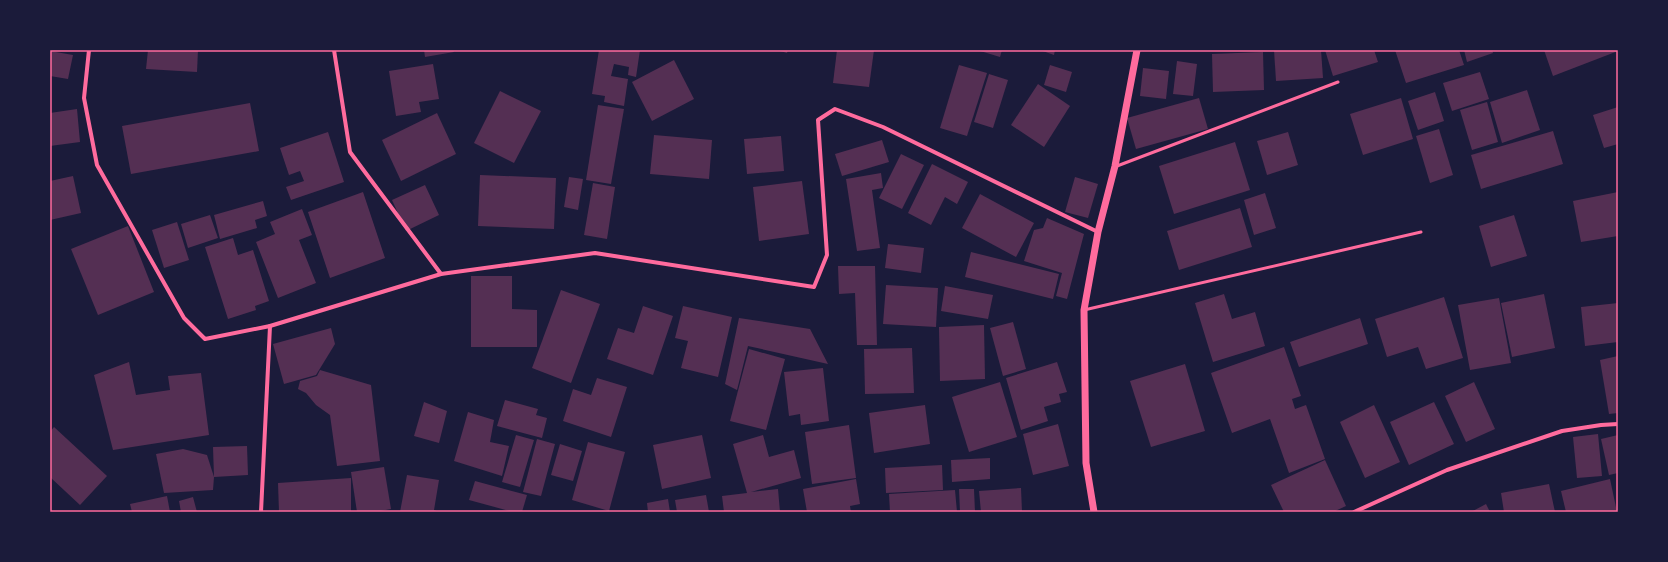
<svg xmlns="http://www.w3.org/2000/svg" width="1668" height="562" viewBox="0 0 1668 562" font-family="'Noto Serif',serif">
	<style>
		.building { fill: #542f53 }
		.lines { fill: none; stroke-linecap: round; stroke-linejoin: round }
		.service { stroke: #ff6b9d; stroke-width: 3 }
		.minor { stroke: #ff6b9d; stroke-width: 4 }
		.tertiary { stroke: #ff6b9d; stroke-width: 7 }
		.neatline { fill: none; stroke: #ff6b9d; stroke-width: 1.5 }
	</style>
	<rect width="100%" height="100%" fill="#1b1b3a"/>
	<g class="building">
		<polygon points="148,50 198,50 197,72 146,69"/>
		<polygon points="424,50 453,50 454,52 425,57"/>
		<polygon points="599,50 640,50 636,77 628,75 629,67 614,64 611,76 628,79 624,106 604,102 605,96 592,94"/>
		<polygon points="777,50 788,50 787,53"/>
		<polygon points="837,50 874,50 869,87 833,83"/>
		<polygon points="977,50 1002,50 1000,57"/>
		<polygon points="1040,50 1055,50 1054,55"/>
		<polygon points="1274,50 1321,50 1323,78 1276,81"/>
		<polygon points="1325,50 1374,50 1378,62 1333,76"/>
		<polygon points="1395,50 1459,50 1464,65 1406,83"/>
		<polygon points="1464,50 1492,50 1493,53 1467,62"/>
		<polygon points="1544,50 1618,50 1618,51 1553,76"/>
		<polygon points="50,51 73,55 68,79 50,76"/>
		<polygon points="1263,52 1264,90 1213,92 1212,54"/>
		<polygon points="674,60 694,99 652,121 632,82"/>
		<polygon points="1177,61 1197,64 1193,96 1173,94"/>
		<polygon points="433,64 439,99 419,102 421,112 396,116 389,71"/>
		<polygon points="959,65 987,73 967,136 940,128"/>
		<polygon points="1050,65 1072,72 1066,92 1044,85"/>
		<polygon points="1143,68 1169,71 1166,99 1140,96"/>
		<polygon points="1480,72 1489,99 1452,111 1443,83"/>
		<polygon points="989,74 1008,80 993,128 974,122"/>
		<polygon points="1038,84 1070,106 1044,147 1011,125"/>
		<polygon points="1527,90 1540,130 1502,143 1490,102"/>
		<polygon points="500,91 541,111 514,163 474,143"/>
		<polygon points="1435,92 1444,121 1418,130 1408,101"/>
		<polygon points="1199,98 1208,129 1136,149 1127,118"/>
		<polygon points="1401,98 1413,139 1363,155 1350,114"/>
		<polygon points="1487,102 1498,142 1472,150 1460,110"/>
		<polygon points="250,103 259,151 131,174 122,126"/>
		<polygon points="598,105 624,109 611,184 586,180"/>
		<polygon points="1618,107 1618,144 1604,148 1593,115"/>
		<polygon points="77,109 80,142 50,146 50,113"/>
		<polygon points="437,113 456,154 401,181 382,140"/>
		<polygon points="1439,129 1453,175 1430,183 1416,136"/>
		<polygon points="1553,131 1563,164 1481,189 1471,155"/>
		<polygon points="328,132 344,182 291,200 286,187 304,181 300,171 289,175 280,148"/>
		<polygon points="1288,132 1298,165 1267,175 1257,141"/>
		<polygon points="654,135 712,140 709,179 650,174"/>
		<polygon points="781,136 784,171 747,174 744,139"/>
		<polygon points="882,140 889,162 842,176 835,154"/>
		<polygon points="1235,142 1250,190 1174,214 1159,166"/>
		<polygon points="901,154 924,165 902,209 879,198"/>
		<polygon points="932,164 968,182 957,204 945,197 931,225 908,213"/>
		<polygon points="881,173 883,188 872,190 880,248 857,251 846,179"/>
		<polygon points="480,175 556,178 554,229 478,226"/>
		<polygon points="73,176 81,213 50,220 50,181"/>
		<polygon points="569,177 583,179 578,210 564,207"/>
		<polygon points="1075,177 1098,184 1088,218 1065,212"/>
		<polygon points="802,181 809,234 759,241 753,187"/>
		<polygon points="593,183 615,187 607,239 584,235"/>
		<polygon points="425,185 439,215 406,231 392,200"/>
		<polygon points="363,192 385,258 330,278 308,212"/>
		<polygon points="1618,192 1618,236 1581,242 1573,201"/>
		<polygon points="1265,193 1276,228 1254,235 1244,200"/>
		<polygon points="980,194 1034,223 1016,257 962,228"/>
		<polygon points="263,201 267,216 255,220 257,228 220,239 214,215"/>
		<polygon points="1240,208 1252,247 1179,270 1167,231"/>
		<polygon points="302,209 312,235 299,240 316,283 278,298 256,242 275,234 270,222"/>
		<polygon points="210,215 218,238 188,248 181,224"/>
		<polygon points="1514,215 1527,256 1491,267 1479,226"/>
		<polygon points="1047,218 1084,234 1067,299 1056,296 1062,273 1024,261 1034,230 1043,228"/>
		<polygon points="177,222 189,260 164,268 152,230"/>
		<polygon points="128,226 154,292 98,315 71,249"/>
		<polygon points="233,238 238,255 253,250 269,301 255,306 256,310 228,319 205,247"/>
		<polygon points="888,244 924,248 921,273 885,268"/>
		<polygon points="971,252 1059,274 1053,299 965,277"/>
		<polygon points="838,266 875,266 877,345 857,345 855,293 839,294"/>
		<polygon points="471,276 512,276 512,309 537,310 537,347 471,347"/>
		<polygon points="886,285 938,288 936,327 883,324"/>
		<polygon points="945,286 993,295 988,319 941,311"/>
		<polygon points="561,290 600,304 571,383 532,368"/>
		<polygon points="1224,294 1232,319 1255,312 1265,346 1213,362 1195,303"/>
		<polygon points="1544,294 1555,348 1512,357 1501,303"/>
		<polygon points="1444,297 1463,358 1426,369 1418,347 1387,357 1375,319"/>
		<polygon points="1499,298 1511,363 1470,370 1458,305"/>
		<polygon points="1618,303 1618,342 1585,346 1581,307"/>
		<polygon points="643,306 673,316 653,375 607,359 618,328 634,333"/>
		<polygon points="683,306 732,317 718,377 681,368 688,341 675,338"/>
		<polygon points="739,318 810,329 828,364 748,346 737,390 725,384"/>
		<polygon points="1360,318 1368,344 1299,367 1290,342"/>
		<polygon points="1013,322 1026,369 1003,376 990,328"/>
		<polygon points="984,325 985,379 940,381 939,327"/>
		<polygon points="331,328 335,344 316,375 284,384 273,344"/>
		<polygon points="1284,347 1301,396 1292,399 1295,409 1306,405 1325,459 1289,473 1270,419 1232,433 1211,373"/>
		<polygon points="912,348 914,393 865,394 864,349"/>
		<polygon points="749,349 785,359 766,430 730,421"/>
		<polygon points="1618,356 1618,413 1609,414 1600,360"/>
		<polygon points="129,362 136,395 170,390 168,376 201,373 209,435 113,450 94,375"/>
		<polygon points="1057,362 1067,392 1059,394 1061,402 1044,407 1048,421 1021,430 1006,378"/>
		<polygon points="1185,364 1205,431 1151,447 1130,381"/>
		<polygon points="823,368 829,421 801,425 800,414 789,416 784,372"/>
		<polygon points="320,370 371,385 380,461 337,466 330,415 316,405 306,393 298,389 300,381 317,376"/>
		<polygon points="597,378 627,387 611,437 563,421 573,389 591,395"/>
		<polygon points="1000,382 1017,437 969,452 952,397"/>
		<polygon points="1474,382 1495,429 1466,442 1445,396"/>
		<polygon points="505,400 538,409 536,415 547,418 542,438 497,426"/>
		<polygon points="424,402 447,411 439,443 414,436"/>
		<polygon points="1434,402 1454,444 1409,465 1390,422"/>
		<polygon points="925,405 930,444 874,453 869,413"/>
		<polygon points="1374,405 1400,462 1365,478 1340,422"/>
		<polygon points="468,412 494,420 490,442 509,446 502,476 454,461"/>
		<polygon points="1058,424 1069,466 1033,475 1023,434"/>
		<polygon points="849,425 856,478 812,484 805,432"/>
		<polygon points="54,427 107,476 80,505 50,477 50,432"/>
		<polygon points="1598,434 1602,476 1577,478 1573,437"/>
		<polygon points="516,435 534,440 520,487 502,482"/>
		<polygon points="702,435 711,478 662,489 653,445"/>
		<polygon points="763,435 769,457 794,450 801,478 751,492 778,489 780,512 724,512 722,496 747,493 733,444"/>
		<polygon points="1618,435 1618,473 1609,475 1601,439"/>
		<polygon points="537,439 555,444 541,496 523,492"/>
		<polygon points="588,442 625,452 609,511 572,500"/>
		<polygon points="560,444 582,451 573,481 551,475"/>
		<polygon points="247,446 248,475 214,477 213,447"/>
		<polygon points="183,449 207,455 214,477 213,490 164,493 156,454"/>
		<polygon points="990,458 990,479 952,482 951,460"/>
		<polygon points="1325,460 1346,506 1333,512 1284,512 1271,485"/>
		<polygon points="942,465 943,490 886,493 885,468"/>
		<polygon points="384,467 391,509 375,512 357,512 351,472"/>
		<polygon points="407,475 439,480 434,510 439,512 400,512"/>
		<polygon points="351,478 351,512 279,512 278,483"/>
		<polygon points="856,479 860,504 850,506 851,512 807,512 803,489"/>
		<polygon points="1610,479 1617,512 1566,512 1561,491"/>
		<polygon points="475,481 527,495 522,512 513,512 469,500"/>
		<polygon points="1549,484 1555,512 1504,512 1501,493"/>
		<polygon points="1021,488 1022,512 981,512 979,491"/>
		<polygon points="959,489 974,489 975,512 960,512"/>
		<polygon points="955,490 957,512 890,512 889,494"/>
		<polygon points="706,495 709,512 677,512 675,500"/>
		<polygon points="167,496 170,512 132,512 130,504"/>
		<polygon points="193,497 197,512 181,512 179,501"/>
		<polygon points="668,499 670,512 648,512 647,503"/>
		<polygon points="1486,504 1490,512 1471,512"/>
	</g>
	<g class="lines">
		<g class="service">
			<polyline points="1117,166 1338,82"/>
			<polyline points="1084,310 1421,232"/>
		</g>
		<g class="minor">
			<polyline points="89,50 84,98 97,165 184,318 205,339 270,326 261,512"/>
			<polyline points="334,50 350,152 441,274"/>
			<polyline points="270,326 441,274 595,253 814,287 827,255 818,120 835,109 883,127 1098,232"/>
			<polyline points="1354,512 1447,470 1562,431 1601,425 1618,424"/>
		</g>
		<polyline class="tertiary" points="1094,512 1086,463 1084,310 1098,232 1115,166 1137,50"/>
	</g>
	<rect width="1668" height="562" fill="none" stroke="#1b1b3a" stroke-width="102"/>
	<rect x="51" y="51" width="1566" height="460" class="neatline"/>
</svg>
